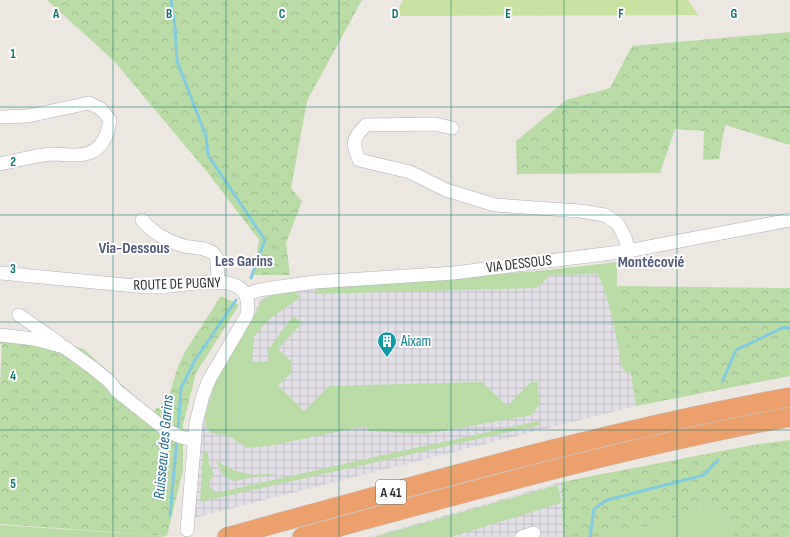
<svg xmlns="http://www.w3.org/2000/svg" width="790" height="537" viewBox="0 0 790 537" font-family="'Sofia Sans Condensed',sans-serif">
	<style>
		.industrial { fill: url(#industrial-grid) }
		.grass { fill: #b9dca5 }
		.forest { fill: url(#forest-crowns) }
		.pitch { fill: #c9e2a2 }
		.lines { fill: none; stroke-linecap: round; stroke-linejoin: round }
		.stream { stroke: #81cbe1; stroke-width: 3 }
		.minor-casing { stroke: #b1b3bb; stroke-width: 14 }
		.highway-casing { stroke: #c4c4c4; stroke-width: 20 }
		.minor { stroke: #fff; stroke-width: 13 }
		.highway { stroke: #eca06d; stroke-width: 19 }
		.grid { fill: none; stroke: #0f766e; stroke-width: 1; stroke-opacity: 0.55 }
		.labels { text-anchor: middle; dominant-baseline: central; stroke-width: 4; stroke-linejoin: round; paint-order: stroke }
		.shield { fill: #fff; stroke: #6c6c6c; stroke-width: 1 }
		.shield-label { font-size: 14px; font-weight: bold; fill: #2d2d2d }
		.street-label { font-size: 15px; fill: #2d2d2d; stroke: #fff }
		.culture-label { font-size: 15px; fill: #0d838f; stroke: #fff; text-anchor: start }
		.neighbourhood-label { font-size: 16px; font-weight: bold; fill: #525a79; stroke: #fff }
		.water-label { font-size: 16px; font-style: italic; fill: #1e6c90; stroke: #fff }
		.grid-label { font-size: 13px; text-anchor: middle; font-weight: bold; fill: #0f766e; stroke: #fff; stroke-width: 4; stroke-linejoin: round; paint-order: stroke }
	</style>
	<defs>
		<pattern id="industrial-grid" width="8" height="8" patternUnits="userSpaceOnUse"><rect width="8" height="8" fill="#e2e0e6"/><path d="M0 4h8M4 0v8" fill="none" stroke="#c2c0c6"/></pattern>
		<pattern id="forest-crowns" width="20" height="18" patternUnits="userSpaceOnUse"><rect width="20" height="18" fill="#b9dca5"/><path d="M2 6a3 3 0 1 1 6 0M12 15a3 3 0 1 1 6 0" fill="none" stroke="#9fbd8e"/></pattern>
	</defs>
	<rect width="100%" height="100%" fill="#ece7e1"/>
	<g class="industrial">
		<polygon points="611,270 617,286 636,406 193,518 204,413 217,377 237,344 262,297 275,291"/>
		<polygon points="561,482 563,537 370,537"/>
	</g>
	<g class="grass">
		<path d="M617 262V286L632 374 627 373 622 368C616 337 611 303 598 274L548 275 544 282 536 288 316 294 315 288 539 271Z"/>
		<polygon points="293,290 301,297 268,320 254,337 252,362 269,361 268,350 293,316 302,323 278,349 291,361 292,372 278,386 304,411 329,386 482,382 507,406 531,382 538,382 539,405 532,415 425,434 369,431 365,426 269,446 247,448 227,435 215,434 210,432 206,426 205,415 217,377 250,323 263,299 277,293"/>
		<polygon points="539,421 540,425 200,502 203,452 208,452 209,464 214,475 210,480 210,487 216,493 379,456"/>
		<polygon points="216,461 233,470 252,475 280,473 233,481 223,475"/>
		<polygon points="558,485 561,503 451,537 374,537"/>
		<polygon points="709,506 725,520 735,537 602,537 604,532 647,527"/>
		<polygon points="0,525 167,536 160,537 0,537"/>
	</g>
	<g class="forest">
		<polygon points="47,0 362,0 307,101 291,188 302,201 286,243 290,275 254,275 259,240 208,173 115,62"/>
		<polygon points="790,32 790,145 725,125 719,159 703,160 704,131 675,129 660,173 517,174 516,141 566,100 610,88 632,46"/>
		<polygon points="617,286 790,288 790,376 636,406"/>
		<polygon points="221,296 239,305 196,373 183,425 183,470 167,536 0,524 0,388 2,344 0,344 0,335 51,340 84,349 152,413 169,396 178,366 186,350"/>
		<polygon points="790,440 790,537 735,537 725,520 709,506 647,527 604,532 602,537 563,537 561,482 753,445"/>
	</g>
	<polygon class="pitch" points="403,0 688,0 698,15 395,16"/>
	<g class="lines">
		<g class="stream">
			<polyline points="171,0 175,27 177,61 206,136 208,155 265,240 251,278"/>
			<polyline points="723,380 736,350 784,327 790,328"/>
			<polyline points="178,431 181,388 195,360 236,300"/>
			<polyline points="170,515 177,438"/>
			<polyline points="590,537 594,509 607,500 704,475 718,460"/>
		</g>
		<defs>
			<g id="minor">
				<path d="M0 117 28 116 89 103 101 109 110 120C107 142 97 156 73 155 66 155 58 154 51 154 34 156 17 160 0 164"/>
				<path d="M452 128 435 124 366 125C352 139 352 142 359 160L410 172 446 190 495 205 580 211 605 215 617 223 620 228 626 240 628 251"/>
				<path d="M142 220C154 234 166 240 184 246 192 248 207 247 214 254 219 259 217 274 218 281"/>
				<path d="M0 273 146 287C159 287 173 286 186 284 213 282 254 274 247 315L209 380 203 395 196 423 187 530"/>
				<polyline points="246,295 256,291 266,289 315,282 454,273 628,251 790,220"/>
				<polyline points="19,315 59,343"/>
				<polyline points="0,335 34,339 64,347 93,368 110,382 117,391 166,430 181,437 194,440"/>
				<polyline points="522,537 534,533"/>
			</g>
			<g id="highway">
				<path d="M227 537C413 486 600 432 790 397"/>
				<path d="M302 537C464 493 625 447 790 417"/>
			</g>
		</defs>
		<use href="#minor" class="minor-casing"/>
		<use href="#highway" class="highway-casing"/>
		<use href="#minor" class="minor"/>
		<use href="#highway" class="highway"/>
	</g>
	<path class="grid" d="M113 0V537M226 0V537M339 0V537M451 0V537M564 0V537M677 0V537M0 107H790M0 215H790M0 322H790M0 430H790"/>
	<defs>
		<symbol id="building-pin" viewBox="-11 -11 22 30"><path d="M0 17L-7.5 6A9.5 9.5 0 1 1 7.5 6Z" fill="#0f9aa8" stroke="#fff"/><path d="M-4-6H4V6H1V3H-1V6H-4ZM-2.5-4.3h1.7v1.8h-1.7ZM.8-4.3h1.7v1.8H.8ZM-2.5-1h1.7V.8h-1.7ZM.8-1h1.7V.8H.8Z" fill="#fff"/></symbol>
	</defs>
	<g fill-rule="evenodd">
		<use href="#building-pin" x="376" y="330" width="22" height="30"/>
	</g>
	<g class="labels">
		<rect class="shield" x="376" y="480" width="30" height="24" rx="3"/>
		<g class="shield-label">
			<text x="391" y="492">A 41</text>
		</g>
		<g class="street-label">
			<text transform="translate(519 264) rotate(-7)">VIA DESSOUS</text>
			<text transform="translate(177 284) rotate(-2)">ROUTE DE PUGNY</text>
		</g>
		<g class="culture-label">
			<text x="401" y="341">Aixam</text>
		</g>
		<g class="neighbourhood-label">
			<text x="134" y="248">Via-Dessous</text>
			<text x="244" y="261">Les Garins</text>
			<text x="651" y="262">Montécovié</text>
		</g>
		<g class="water-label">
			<text transform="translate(164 447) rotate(-85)">Ruisseau des Garins</text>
		</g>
	</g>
	<g class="grid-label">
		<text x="56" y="18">A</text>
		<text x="169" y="18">B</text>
		<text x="282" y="18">C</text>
		<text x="395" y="18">D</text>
		<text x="508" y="18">E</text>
		<text x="621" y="18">F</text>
		<text x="734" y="18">G</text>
		<text x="13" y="58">1</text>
		<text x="13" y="166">2</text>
		<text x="13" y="273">3</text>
		<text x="13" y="380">4</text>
		<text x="13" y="488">5</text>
	</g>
</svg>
